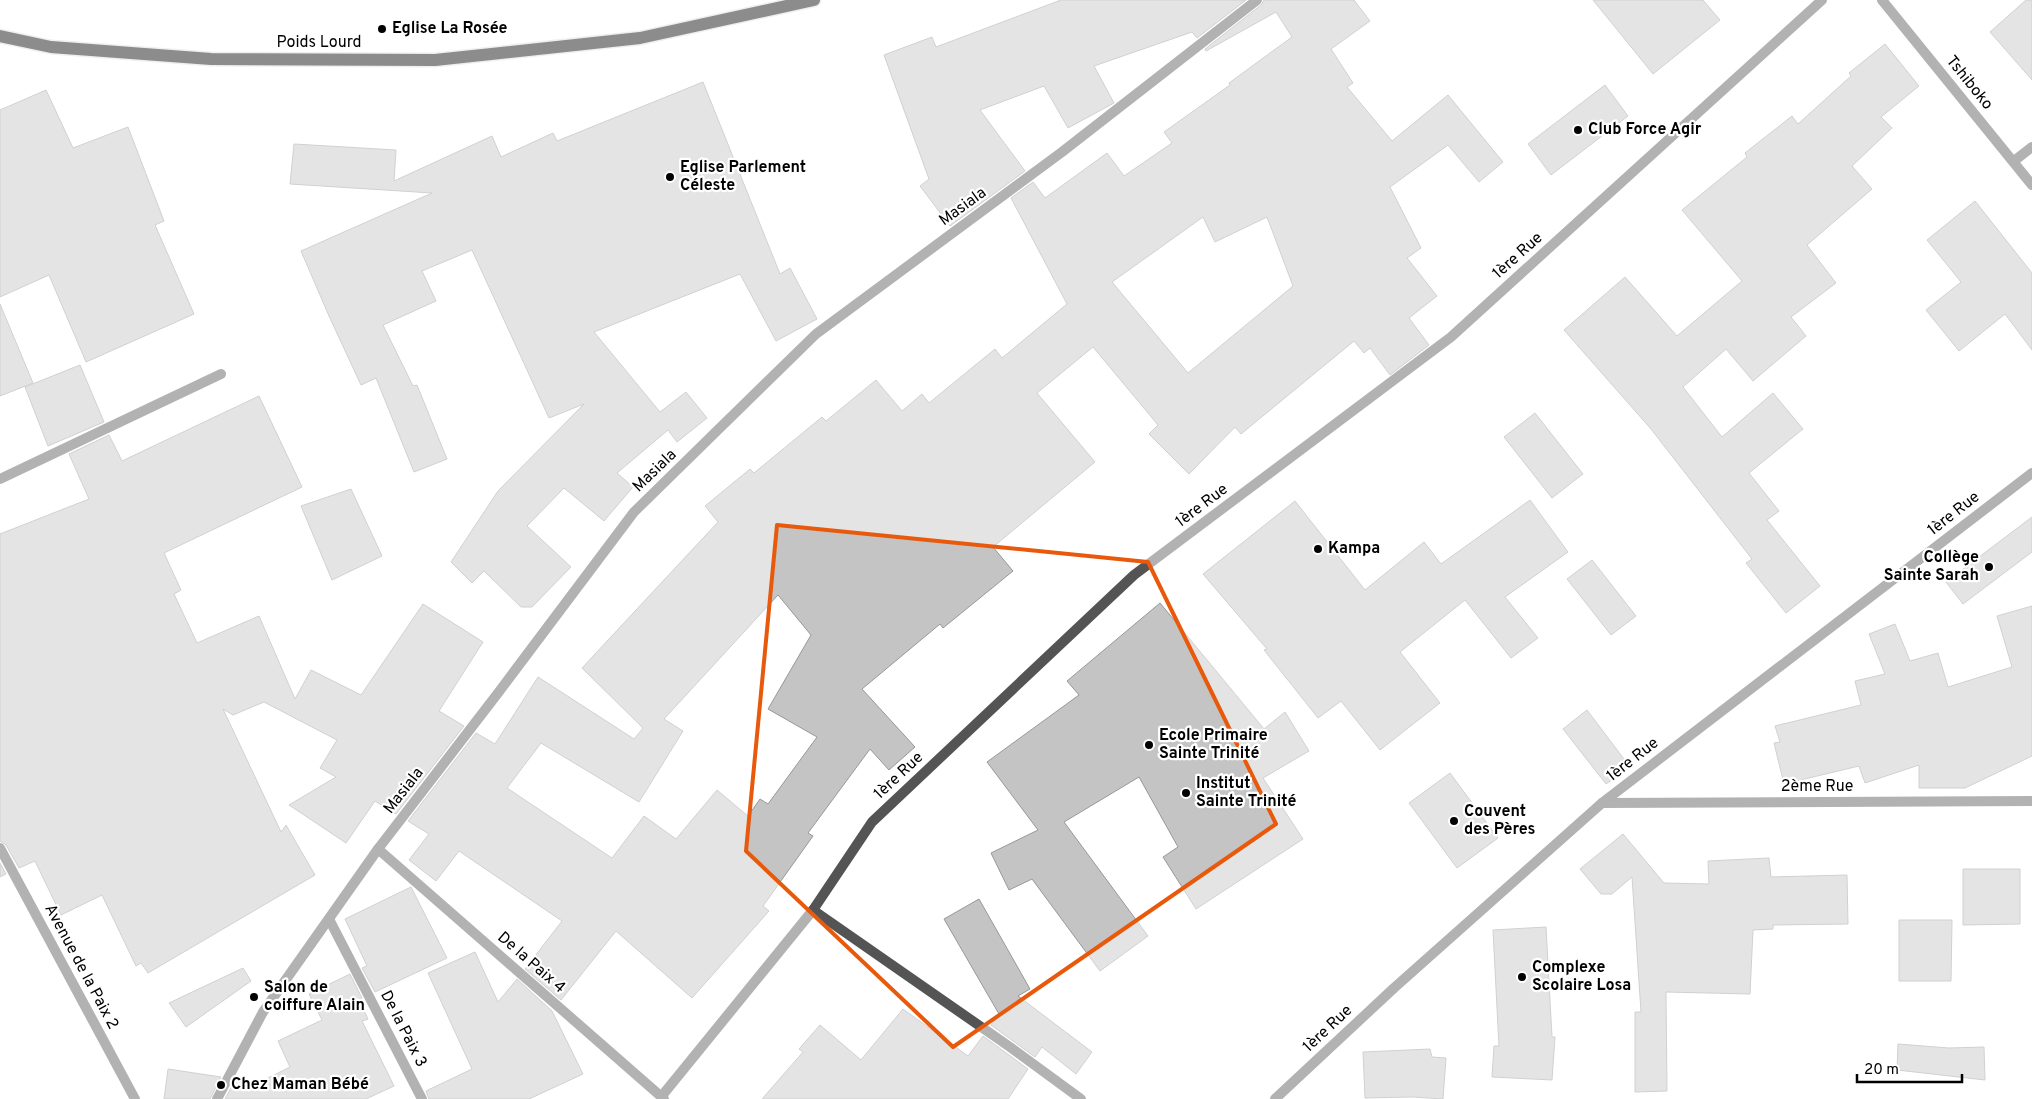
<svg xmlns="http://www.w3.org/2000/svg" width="2032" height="1099" viewBox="0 0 2032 1099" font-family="Overpass,sans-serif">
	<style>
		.building { fill: #c4c4c4; stroke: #989898; fill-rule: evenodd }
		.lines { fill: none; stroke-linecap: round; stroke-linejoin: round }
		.primary-casing { stroke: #dbdbdb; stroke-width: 15 }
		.street { stroke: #545454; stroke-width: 10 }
		.primary { stroke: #000; stroke-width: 12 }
		.marked { fill: none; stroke: #e8590c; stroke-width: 4; stroke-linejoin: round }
		.poi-dot { fill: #000; stroke: #fff; stroke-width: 2 }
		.labels { text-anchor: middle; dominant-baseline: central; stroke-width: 4.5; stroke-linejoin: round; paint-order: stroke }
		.poi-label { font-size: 16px; font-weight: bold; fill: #000; stroke: #fff; text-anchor: start }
		.street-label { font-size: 16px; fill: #000; stroke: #fff }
	</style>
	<rect width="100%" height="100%" fill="#fff"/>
	<g class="building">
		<polygon points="1061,0 1246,0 1197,38 1192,32 1094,66 1114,103 1068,128 1044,86 980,110 1025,171 950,226 920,186 929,179 884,55 932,37 936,47"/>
		<path d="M1264 0H1354L1370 21 1331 49 1353 83 1347 87 1392 141 1448 95 1503 162 1479 182 1448 145 1390 187 1421 248 1407 258 1437 296 1409 318 1429 345 1390 375 1370 348 1364 353 1354 341 1241 434 1235 427 1189 474 1149 434 1158 425 1093 347 1037 393 1095 462 993 547 1013 571 943 628 940 624 862 689 915 747 889 770 870 749 808 833 813 836 763 906 769 911 692 998 616 931 561 1000 525 969 562 921 459 851 436 881 409 860 429 834 408 821 476 733 495 744 538 677 634 739 643 728 582 668 718 522 705 506 750 469 754 473 822 417 826 421 876 380 902 411 922 394 929 403 995 349 1002 358 1067 304 1011 198 1033 182 1045 198 1107 153 1124 176 1172 143 1164 132 1230 85 1229 83 1292 37 1276 12 1206 51 1205 49 1261 5ZM1203 217 1215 242 1267 217 1293 286 1188 373 1112 282ZM778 595 811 635 768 709 817 737 768 804 760 799 748 816 717 790 676 839 644 816 612 858 507 788 541 743 639 802 683 731 664 719Z"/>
		<polygon points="1593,0 1703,0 1720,20 1653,74"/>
		<polygon points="2026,0 2032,0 2032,80 1990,32"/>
		<polygon points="1885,44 1919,86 1881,117 1892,128 1852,166 1872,189 1807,245 1836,283 1791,317 1806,336 1753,381 1726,349 1683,387 1722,437 1773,393 1803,429 1749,473 1779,511 1767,520 1820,586 1786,613 1746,563 1752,559 1651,429 1564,330 1625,277 1677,336 1742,281 1682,210 1747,157 1745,153 1792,116 1798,124 1851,76 1849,73"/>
		<polygon points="703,82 780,274 790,268 817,319 776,341 740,274 594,332 660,412 686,392 707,418 677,442 668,430 617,473 633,487 604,521 564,488 527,526 571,567 532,607 521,607 484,571 472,583 451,562 498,491 584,404 549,418 472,250 422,271 436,301 383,325 413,386 417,385 447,459 414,472 376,378 361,385 329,316 301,251 432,193 290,184 294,144 396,150 394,181 492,136 501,157 553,133 557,141"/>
		<polygon points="1605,85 1628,116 1551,175 1528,144"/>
		<polygon points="46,90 73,148 128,127 164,221 155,225 194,314 86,362 49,275 0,297 0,110"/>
		<polygon points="1975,201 2032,273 2032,350 2005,314 1959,351 1926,310 1961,282 1927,240"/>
		<polygon points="0,304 33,383 0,396"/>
		<polygon points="80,365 104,422 48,446 25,387"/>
		<polygon points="259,396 302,487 164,553 181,590 174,594 197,643 259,616 295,699 311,670 361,695 423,604 483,642 439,711 464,726 396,814 375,801 346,843 289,805 336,777 320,768 337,740 264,702 233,715 223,709 281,832 286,825 315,875 148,973 141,963 136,966 102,895 61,915 35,861 19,868 6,845 0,841 0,534 89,499 69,454 109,435 122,461"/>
		<polygon points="1535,413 1583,474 1552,498 1504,437"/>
		<polygon points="351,489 382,556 332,580 301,506"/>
		<polygon points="1530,500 1568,552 1505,597 1538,638 1511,658 1465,600 1400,652 1440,703 1380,750 1341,701 1318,718 1264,650 1267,649 1203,574 1295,501 1365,590 1424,542 1441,564"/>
		<polygon points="2032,517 2032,552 1963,604 1946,582"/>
		<polygon points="1592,560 1636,616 1611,635 1567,579"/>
		<polygon points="1160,603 1264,729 1285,712 1309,751 1263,778 1303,839 1196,909 1163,857 1178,847 1139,777 1064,822 1148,936 1100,971 1032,879 1009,890 991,853 1038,830 987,762 1079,695 1067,681"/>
		<polygon points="2032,606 2032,756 1965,788 1919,788 1919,765 1865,783 1859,766 1784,784 1774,743 1780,742 1775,726 1861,705 1855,681 1885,674 1869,634 1895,624 1910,661 1938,653 1948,687 2012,667 1997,616"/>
		<polygon points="1587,710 1630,767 1606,784 1563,729"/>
		<polygon points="1450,773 1498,838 1457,868 1409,803"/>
		<polygon points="1623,834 1664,883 1709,884 1708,861 1769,858 1771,877 1847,875 1848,924 1773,925 1773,929 1753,930 1750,994 1666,992 1667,1091 1635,1092 1635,1012 1641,1012 1632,877 1612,894 1601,894 1580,869"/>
		<polygon points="0,863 6,874 0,877"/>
		<polygon points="1963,869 2020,869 2020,924 1963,925"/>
		<polygon points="411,887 447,958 375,992 362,968 367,966 345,919"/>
		<polygon points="979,899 1030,989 1018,996 1092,1052 1076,1074 1042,1047 1035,1057 991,1025 999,1014 944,919"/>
		<polygon points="1899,920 1952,920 1951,981 1899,981"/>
		<polygon points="1546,927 1552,1037 1555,1037 1552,1080 1492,1077 1494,1046 1499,1046 1493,930"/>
		<polygon points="475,952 498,1002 517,979 552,1011 583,1074 529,1099 429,1099 426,1091 472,1069 428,973"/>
		<polygon points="243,968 251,981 186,1027 169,1003"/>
		<polygon points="350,974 362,998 359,1000 368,1019 362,1021 394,1086 366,1099 225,1099 235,1080 256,1084 290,1067 278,1041 322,1020 309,994"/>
		<polygon points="903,1009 968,1056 983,1036 1028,1069 1008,1099 762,1099 803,1052 799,1049 820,1025 861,1060"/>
		<polygon points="1898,1044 1949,1048 1984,1047 1985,1080 1897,1070"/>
		<polygon points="1430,1049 1432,1057 1446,1058 1443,1099 1412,1097 1365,1098 1363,1052"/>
		<polygon points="168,1069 221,1077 210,1099 164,1099"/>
	</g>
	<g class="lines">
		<defs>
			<polyline id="primary" points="0,36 51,47 211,59 435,60 640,38 814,0"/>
		</defs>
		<use href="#primary" class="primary-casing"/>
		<g class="street">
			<polyline points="1882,0 2032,185"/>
			<polyline points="2014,161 2032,147"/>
			<polyline points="0,479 221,374"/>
			<polyline points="1602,803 2032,801"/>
			<polyline points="0,848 135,1099"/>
			<polyline points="378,849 664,1099"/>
			<polyline points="813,910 1010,1047 1081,1099"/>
			<polyline points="329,919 422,1099"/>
			<polyline points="661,1097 813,910 872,822 1134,575 1451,337 1822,0"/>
			<polyline points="217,1099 263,1012 378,849 498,693 634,512 816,334 1062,152 1257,0"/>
			<polyline points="1275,1099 1394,988 1602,803 2032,473"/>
		</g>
		<use href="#primary" class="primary"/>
	</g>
	<path d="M0 0H2032V1099H0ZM777 525 1148 562 1276 824 953 1047 746 851Z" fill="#fff" fill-opacity=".55" fill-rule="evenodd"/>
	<path class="marked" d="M777 525 1148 562 1276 824 953 1047 746 851Z"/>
	<g class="poi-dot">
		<circle cx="382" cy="29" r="5"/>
		<circle cx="1578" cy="130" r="5"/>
		<circle cx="670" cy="177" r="5"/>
		<circle cx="1318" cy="549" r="5"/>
		<circle cx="1989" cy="567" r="5"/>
		<circle cx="1149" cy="745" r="5"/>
		<circle cx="1186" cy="793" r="5"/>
		<circle cx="1454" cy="821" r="5"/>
		<circle cx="1522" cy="977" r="5"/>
		<circle cx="254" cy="997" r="5"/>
		<circle cx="221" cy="1085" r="5"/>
	</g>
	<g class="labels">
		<g class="poi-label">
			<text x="392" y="29">Eglise La Rosée</text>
			<text x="1588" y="130">Club Force Agir</text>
			<text x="680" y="168">Eglise Parlement<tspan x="680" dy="18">Céleste</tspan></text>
			<text x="1328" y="549">Kampa</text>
			<text x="1979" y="558" text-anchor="end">Collège<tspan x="1979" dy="18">Sainte Sarah</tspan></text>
			<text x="1159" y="736">Ecole Primaire<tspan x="1159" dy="18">Sainte Trinité</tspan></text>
			<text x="1196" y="784">Institut<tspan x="1196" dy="18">Sainte Trinité</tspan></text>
			<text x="1464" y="812">Couvent<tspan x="1464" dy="18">des Pères</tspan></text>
			<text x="1532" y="968">Complexe<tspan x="1532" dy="18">Scolaire Losa</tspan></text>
			<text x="264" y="988">Salon de<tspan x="264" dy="18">coiffure Alain</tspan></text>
			<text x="231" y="1085">Chez Maman Bébé</text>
		</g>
		<g class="street-label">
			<text x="319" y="43">Poids Lourd</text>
			<text transform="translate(1969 83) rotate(51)">Tshiboko</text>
			<text transform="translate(963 207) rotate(-36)">Masiala</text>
			<text transform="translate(1518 256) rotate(-42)">1ère Rue</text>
			<text transform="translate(655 471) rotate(-44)">Masiala</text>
			<text transform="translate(1202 506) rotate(-37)">1ère Rue</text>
			<text transform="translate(1954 514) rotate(-38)">1ère Rue</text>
			<text transform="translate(1633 760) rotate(-38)">1ère Rue</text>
			<text transform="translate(899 776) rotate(-43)">1ère Rue</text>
			<text x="1817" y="787">2ème Rue</text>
			<text transform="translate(404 791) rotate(-52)">Masiala</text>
			<text transform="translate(531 963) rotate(41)">De la Paix 4</text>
			<text transform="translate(81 967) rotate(62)">Avenue de la Paix 2</text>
			<text transform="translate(403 1029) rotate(63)">De la Paix 3</text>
			<text transform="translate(1328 1029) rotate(-43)">1ère Rue</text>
		</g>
	</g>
	<path d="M1857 1074v8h105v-8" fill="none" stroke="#000000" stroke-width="2.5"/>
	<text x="1864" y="1074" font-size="15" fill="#000000" stroke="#ffffff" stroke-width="4" paint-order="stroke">20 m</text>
</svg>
